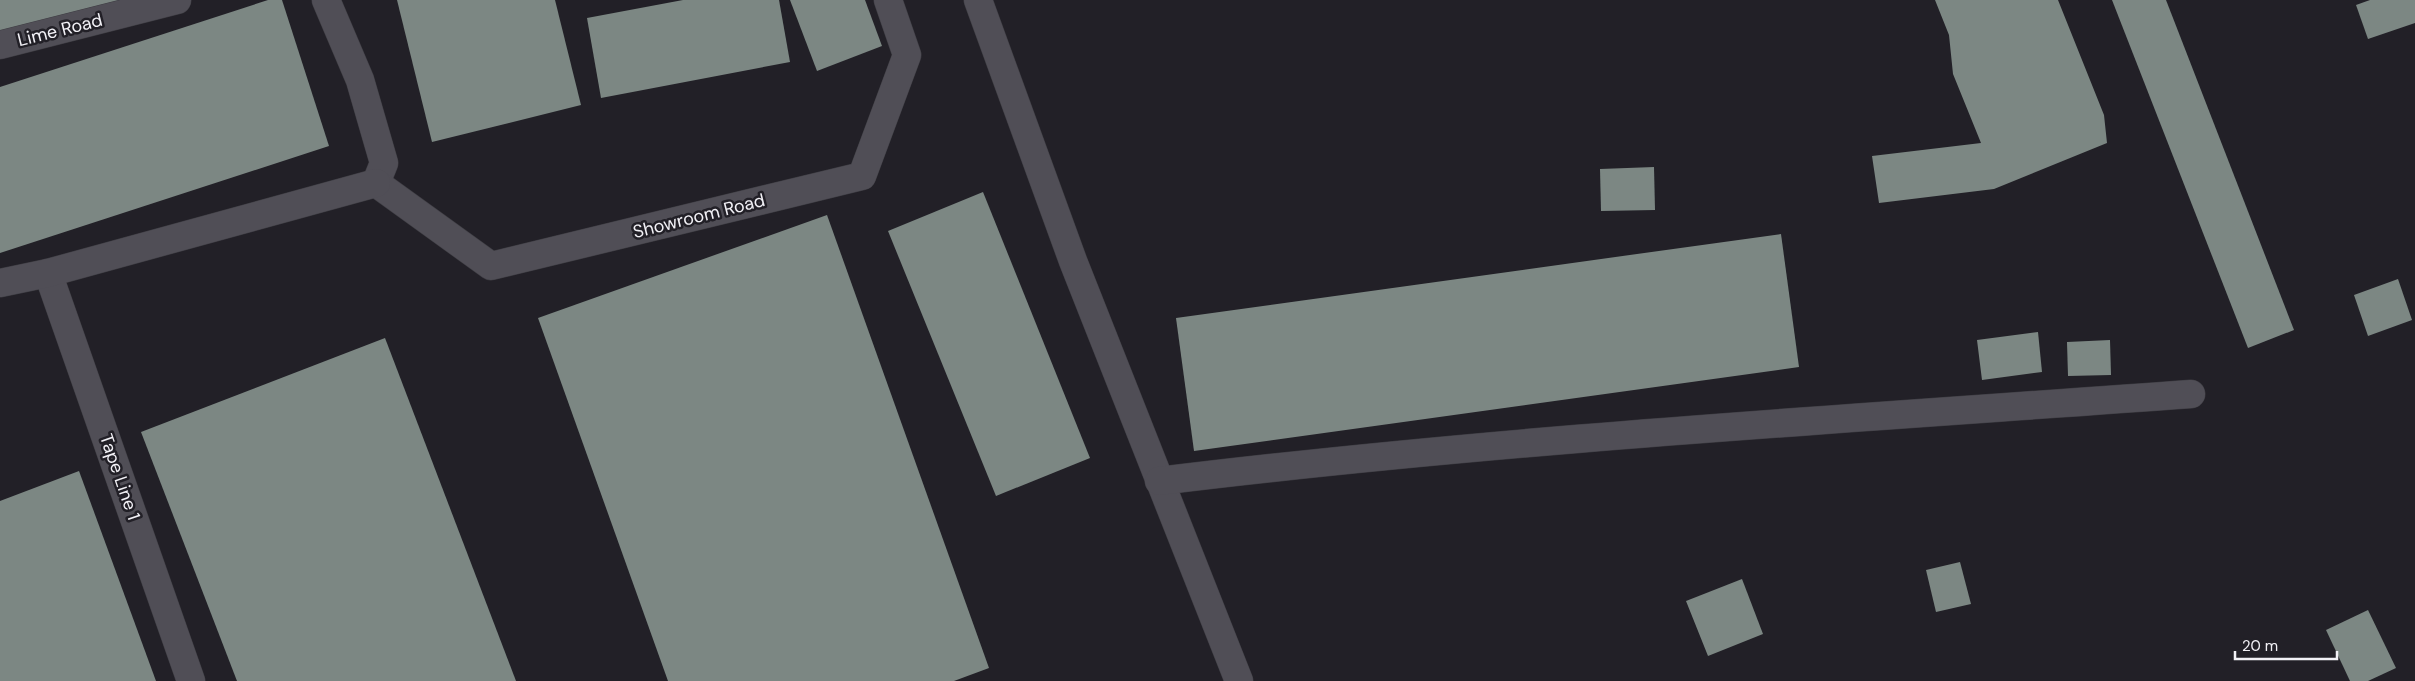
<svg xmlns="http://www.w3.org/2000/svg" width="2415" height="681" viewBox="0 0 2415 681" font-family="'DM Sans',sans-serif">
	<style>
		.building { fill: #7c8783 }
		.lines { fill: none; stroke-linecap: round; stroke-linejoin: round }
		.minor-casing { stroke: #3e3d43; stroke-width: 29 }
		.minor { stroke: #504e56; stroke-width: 28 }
		.labels { text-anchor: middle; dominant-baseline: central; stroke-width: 5; stroke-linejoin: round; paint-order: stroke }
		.street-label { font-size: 18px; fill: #f2f1f6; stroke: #222027 }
	</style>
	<rect width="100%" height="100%" fill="#222027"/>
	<g class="building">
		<polygon points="0,0 123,0 0,45"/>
		<polygon points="268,0 282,0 329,146 0,253 0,87"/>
		<polygon points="397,0 555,0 581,105 432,142"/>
		<polygon points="683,0 779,0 790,62 601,98 587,18"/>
		<polygon points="790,0 865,0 882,46 817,71"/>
		<polygon points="1935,0 2058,0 2104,115 2107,143 1994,189 1879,203 1872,156 1981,143 1953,74 1949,35"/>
		<polygon points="2112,0 2166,0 2294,330 2248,348"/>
		<polygon points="2370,0 2415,0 2415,23 2368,39 2356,5"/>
		<polygon points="1654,167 1655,210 1601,211 1600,169"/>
		<polygon points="983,192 1090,458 996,496 888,231"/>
		<polygon points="827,215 989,668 954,681 668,681 538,318"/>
		<polygon points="1781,234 1799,367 1194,451 1176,318"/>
		<polygon points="2398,279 2412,320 2368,336 2354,295"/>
		<polygon points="2038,332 2042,372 1982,380 1977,340"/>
		<polygon points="385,338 516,681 237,681 141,432"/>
		<polygon points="2110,340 2111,375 2068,376 2067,342"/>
		<polygon points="79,471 156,681 0,681 0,501"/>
		<polygon points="1960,562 1971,604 1936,612 1926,570"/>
		<polygon points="1742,579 1763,634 1708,656 1686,601"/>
		<polygon points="2368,610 2396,668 2368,681 2350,681 2326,630"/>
	</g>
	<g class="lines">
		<defs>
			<g id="minor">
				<polyline points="326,0 360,80 384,163 376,183"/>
				<polyline points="978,0 1073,261 1239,681"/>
				<polyline points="0,45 177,0"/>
				<polyline points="376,183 491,266 862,176 907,55 888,0"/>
				<polyline points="48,273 191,681"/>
				<polyline points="0,283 48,273 376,183"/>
				<path d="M1159 481C1501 439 1846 419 2191 394"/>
			</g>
		</defs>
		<use href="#minor" class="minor-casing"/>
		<use href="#minor" class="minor"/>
	</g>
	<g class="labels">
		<g class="street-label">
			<text transform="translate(60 30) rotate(-14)">Lime Road</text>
			<text transform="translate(699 216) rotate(-14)">Showroom Road</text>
			<text transform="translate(120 477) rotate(71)">Tape Line 1</text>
		</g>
	</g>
	<path d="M2235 651v8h102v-8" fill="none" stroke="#f2f1f6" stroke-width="2.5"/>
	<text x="2242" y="651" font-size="15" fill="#f2f1f6" stroke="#222027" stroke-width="4" paint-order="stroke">20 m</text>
</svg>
